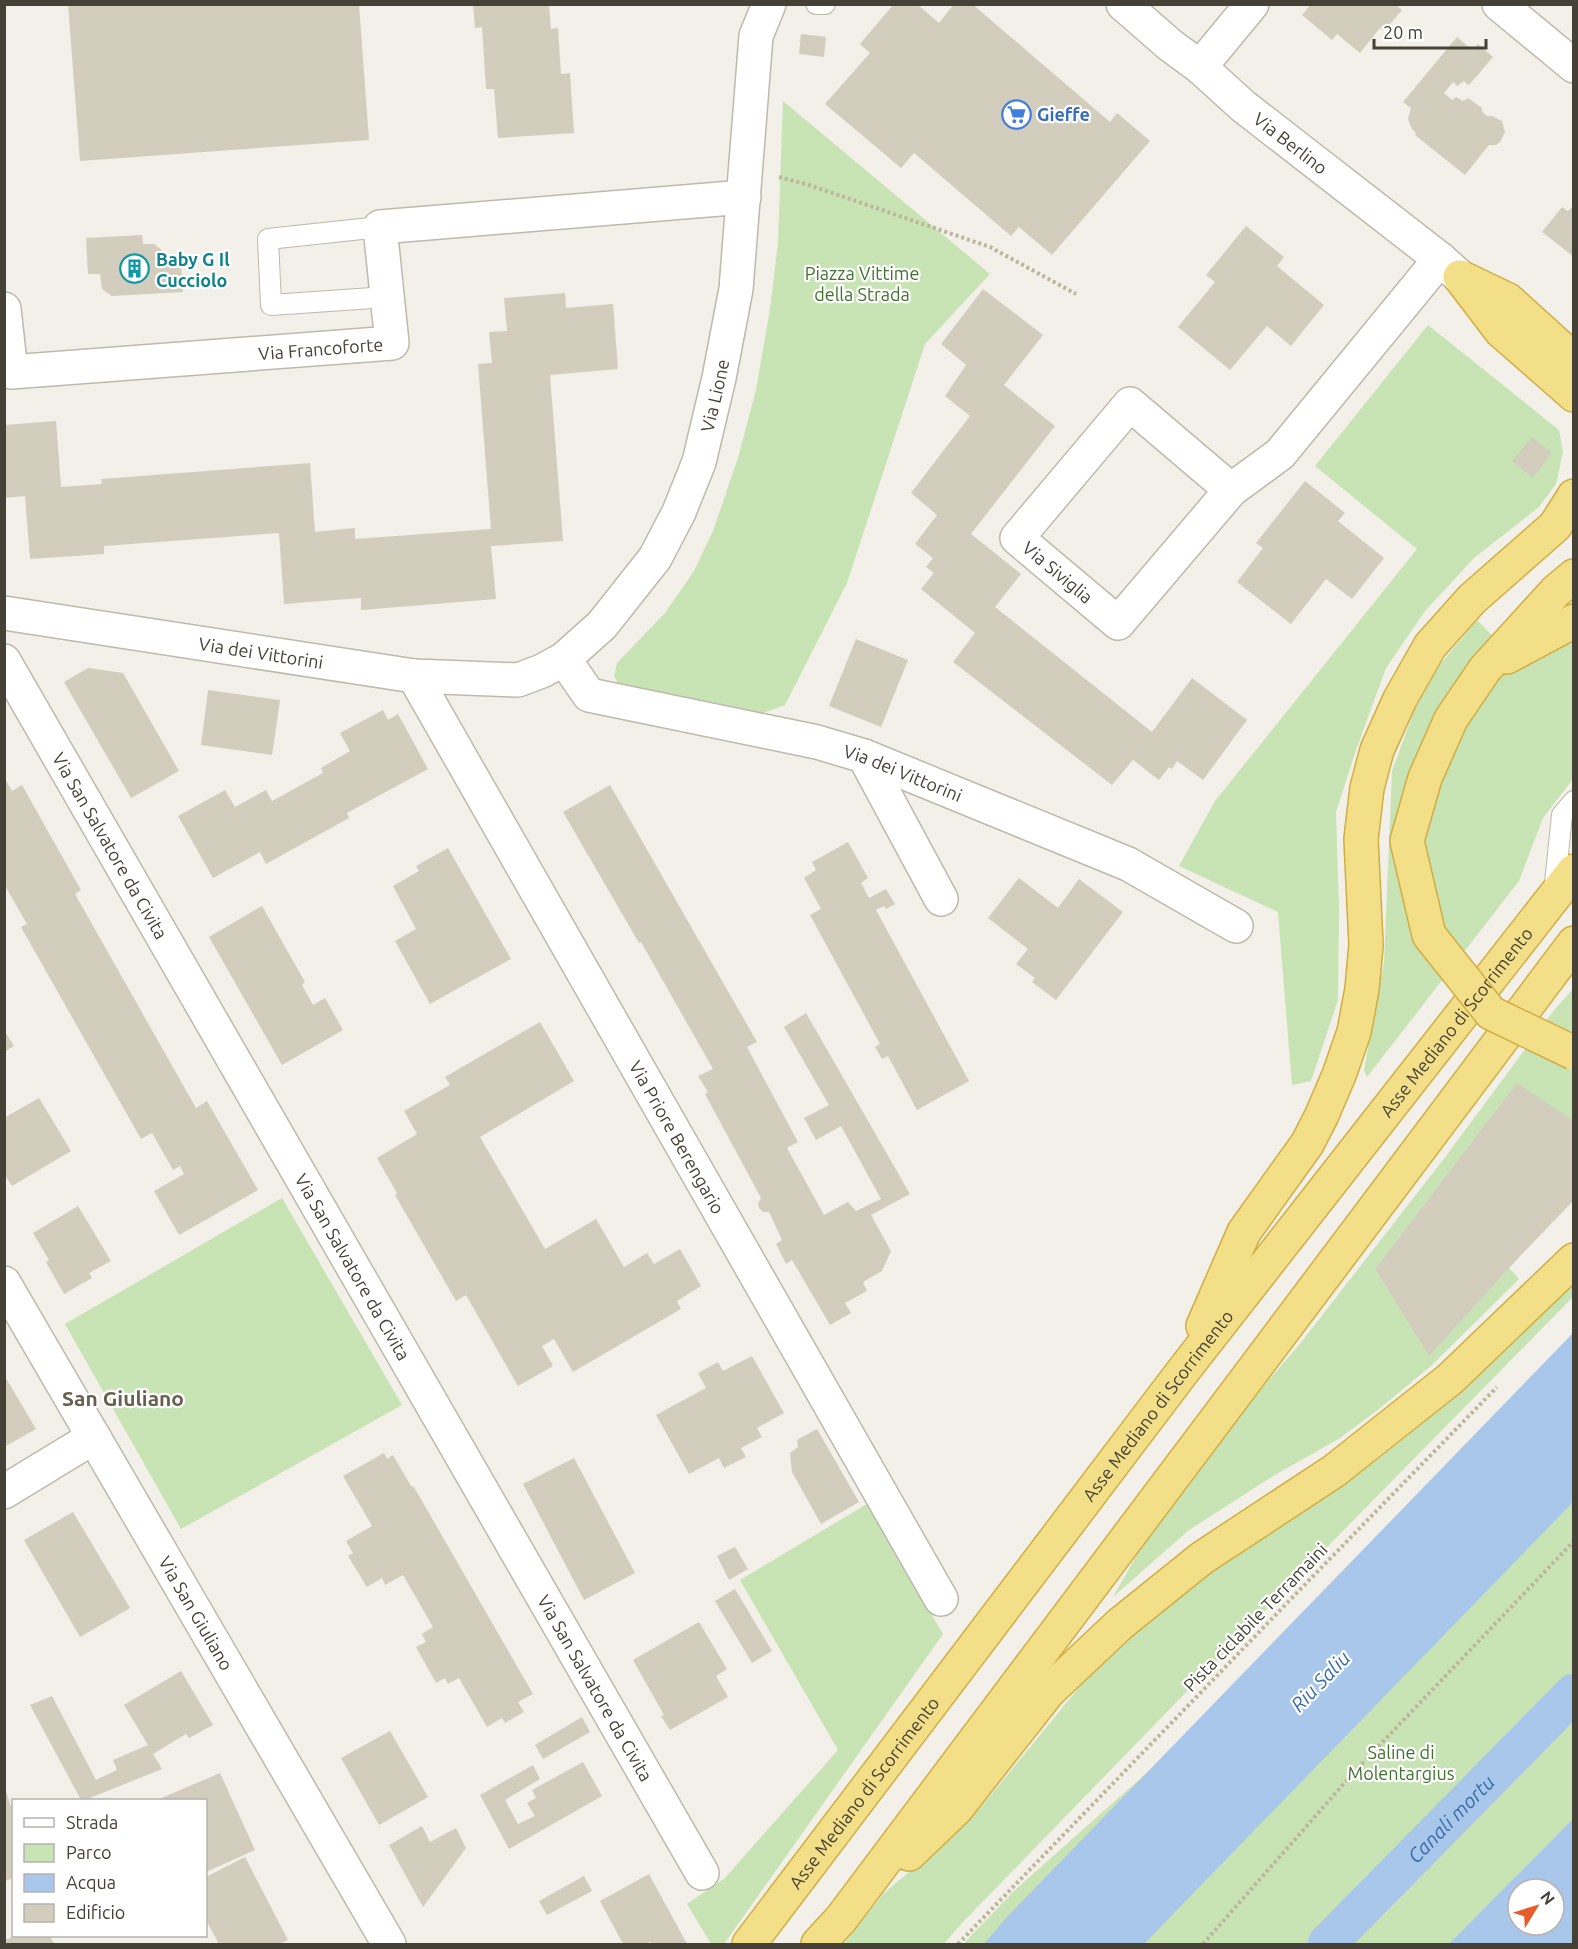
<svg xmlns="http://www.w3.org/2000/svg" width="1578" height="1949" viewBox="0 0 1578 1949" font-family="Ubuntu,sans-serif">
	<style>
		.green { fill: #c8e3b4; fill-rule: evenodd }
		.water { fill: #a9c7ea; fill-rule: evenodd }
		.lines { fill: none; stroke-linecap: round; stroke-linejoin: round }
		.canal { stroke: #a9c7ea; stroke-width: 39 }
		.building { fill: #d3cdbe }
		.service-casing { stroke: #bdb9ab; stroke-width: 22 }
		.minor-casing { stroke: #bdb9ab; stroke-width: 36 }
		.tertiary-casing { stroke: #bdb9ab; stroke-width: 36 }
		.trunk-casing { stroke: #d0ae44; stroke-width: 36 }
		.path { stroke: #bdb69d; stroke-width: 4; stroke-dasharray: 3 3; stroke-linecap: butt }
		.service { stroke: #fff; stroke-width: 20 }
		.minor { stroke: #fff; stroke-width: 33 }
		.tertiary { stroke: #fff; stroke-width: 33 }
		.trunk { stroke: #f3df88; stroke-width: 33 }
		.trunk-bridge-casing { stroke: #d0ae44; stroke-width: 36; stroke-linecap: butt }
		.trunk-bridge { stroke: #f3df88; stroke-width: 33 }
		.labels { text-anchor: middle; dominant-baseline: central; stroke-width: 4.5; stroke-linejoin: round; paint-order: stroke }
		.shop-label { font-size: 18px; font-weight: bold; fill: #366cbe; stroke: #fff; text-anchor: start }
		.street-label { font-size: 18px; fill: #454137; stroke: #fff }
		.culture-label { font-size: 18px; font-weight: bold; fill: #0d838f; stroke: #fff; text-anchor: start }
		.park-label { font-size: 18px; fill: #40722f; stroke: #fff }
		.water-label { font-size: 20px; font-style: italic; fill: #396ca8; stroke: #fff }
		.quarter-label { font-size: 21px; font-weight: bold; fill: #67604f; stroke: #fff }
	</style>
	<rect width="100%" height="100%" fill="#f2f0e8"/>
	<g class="green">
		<polygon points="783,101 990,274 925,344 847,583 785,705 757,715 621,689 614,676 617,663 665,613 694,571 713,531 738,458 756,390 770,309 778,243"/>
		<polygon points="1428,325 1559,430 1563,452 1556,484 1539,507 1474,558 1425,611 1386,668 1356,750 1336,812 1339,910 1338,1000 1311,1081 1292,1085 1278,912 1179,866 1215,801 1417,549 1315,466"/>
		<polygon points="1477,620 1522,666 1573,638 1573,779 1543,818 1519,881 1367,1077 1364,1070 1384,962 1392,771 1414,711 1438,667"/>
		<polygon points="1573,989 1573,1121 1517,1084 1375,1269 1429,1355 1509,1268 1519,1279 1432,1365 1379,1409 1340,1438 1273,1476 1189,1530 1113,1597 1138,1553 1185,1477 1299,1345 1446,1156 1555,1009"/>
		<polygon points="282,1198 402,1405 181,1529 65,1324"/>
		<polygon points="1573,1280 1573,1297 1330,1544 962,1923 944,1944 844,1944 883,1894 961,1828 981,1807 1090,1674 1120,1641 1232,1552 1327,1494 1381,1457 1458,1394"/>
		<path d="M1573 1336V1944H963L1016 1889 1151 1769 1511 1405ZM1518 1889H1554V1925H1518Z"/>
		<polygon points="867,1504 943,1634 724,1944 711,1944 687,1904 725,1878 838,1750 740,1580"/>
	</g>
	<g class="water">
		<polygon points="1573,1333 1573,1502 1144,1944 984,1944 1006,1918"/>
		<path d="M1573 1819V1944H1449ZM1518 1889H1554V1925H1518Z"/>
	</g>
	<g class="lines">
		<path class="canal" id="s1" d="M1327 1944 1574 1693"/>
	</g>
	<g class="building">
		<polygon points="68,4 359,4 369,140 80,161"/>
		<polygon points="473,4 549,4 551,29 558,28 561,74 570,73 574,133 498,138 494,89 486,89 482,27 475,28"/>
		<polygon points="894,4 917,4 939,23 954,4 972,4 1110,122 1117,113 1150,141 1052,255 1019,227 1011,236 914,153 901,168 825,104 870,53 860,44"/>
		<polygon points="1311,4 1395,4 1402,10 1384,31 1380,28 1360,53 1337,34 1332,40 1302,15"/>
		<polygon points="801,34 826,37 824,57 799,54"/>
		<polygon points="1457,37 1472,50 1478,44 1493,57 1470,84 1468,85 1464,81 1457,86 1453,82 1444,93 1452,100 1456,97 1463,101 1468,98 1482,108 1482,112 1487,116 1492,116 1502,121 1505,132 1500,142 1496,145 1489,145 1465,175 1415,135 1416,133 1412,129 1408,119 1411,108 1403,102"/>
		<polygon points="1574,205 1574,257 1542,232 1562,207 1568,211"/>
		<polygon points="1246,226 1284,257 1277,266 1324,305 1291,346 1267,326 1230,370 1178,327 1215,282 1206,275"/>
		<polygon points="142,235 143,244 154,244 163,251 165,264 181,263 183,292 112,296 102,289 100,274 88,274 86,238"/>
		<polygon points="983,289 1043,335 1004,385 1055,426 971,534 1021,574 995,607 1152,732 1192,678 1247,720 1203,780 1177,761 1172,769 1169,767 1159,780 1133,760 1112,785 953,662 975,633 921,589 934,573 926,567 933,558 915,544 937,515 911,493 970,416 945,396 966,365 941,344"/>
		<polygon points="565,293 566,308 613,304 618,369 550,375 563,541 491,546 496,599 361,610 361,598 284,604 279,533 104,546 104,554 30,559 25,496 4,498 4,425 56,421 61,487 102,484 101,479 310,463 315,532 355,528 355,539 491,529 478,364 492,363 489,332 507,331 504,298"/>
		<polygon points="1532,437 1552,453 1533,478 1512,461"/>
		<polygon points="1305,481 1345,513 1338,521 1384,558 1352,599 1326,579 1291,624 1237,582 1263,548 1256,543"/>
		<polygon points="856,639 908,660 881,727 829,706"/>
		<polygon points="88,668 123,673 179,771 131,798 64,682"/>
		<polygon points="208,690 280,700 272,755 201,745"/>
		<polygon points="383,710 388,720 398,714 428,769 347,813 349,818 266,864 260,852 213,878 178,816 225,790 235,807 266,790 272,801 323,773 321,768 350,751 340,733"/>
		<polygon points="4,777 12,791 22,785 81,890 75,894 196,1108 207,1101 258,1190 179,1235 154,1191 184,1174 180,1166 173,1170 152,1133 141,1139 21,927 27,924 4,884"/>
		<polygon points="610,785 757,1042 747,1047 798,1142 787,1148 824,1215 848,1202 856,1211 881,1199 841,1126 816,1140 804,1118 829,1105 784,1027 806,1013 910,1194 871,1215 891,1251 882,1271 863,1282 867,1291 845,1303 851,1313 830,1325 792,1260 786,1264 776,1244 782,1240 769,1212 763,1212 759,1208 758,1203 761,1198 705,1094 708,1092 698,1076 713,1069 641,942 639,943 563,812"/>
		<polygon points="848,842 868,878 861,883 869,898 886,889 895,904 886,909 884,906 876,910 969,1081 917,1110 888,1056 882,1059 875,1047 880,1044 810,915 821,909 804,878 816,870 812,862"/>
		<polygon points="448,848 511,959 430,1004 395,941 416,929 393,886 419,871 416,866"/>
		<polygon points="1019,878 1058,908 1079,879 1123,912 1056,1000 1032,982 1035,978 1016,964 1028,949 988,918"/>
		<polygon points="262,906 305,982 302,985 313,1005 325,998 343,1030 282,1065 209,937"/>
		<polygon points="540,1022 574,1081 480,1137 545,1249 596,1219 624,1267 647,1253 654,1264 680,1249 701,1286 677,1301 681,1309 573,1372 554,1339 542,1346 553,1366 518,1386 466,1295 456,1301 395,1195 397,1193 377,1158 417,1134 404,1111 450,1085 445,1077"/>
		<polygon points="4,1030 14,1046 4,1052"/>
		<polygon points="1517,1083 1574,1121 1574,1200 1522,1254 1429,1356 1375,1269"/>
		<polygon points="39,1098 71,1151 12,1186 4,1174 4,1118"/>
		<polygon points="78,1206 111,1261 89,1273 92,1278 64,1294 46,1262 49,1260 33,1233"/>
		<polygon points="752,1356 784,1413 757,1428 762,1437 741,1448 746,1457 724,1468 719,1458 689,1474 656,1415 706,1388 698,1373 718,1362 723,1371"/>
		<polygon points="4,1375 36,1429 4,1447"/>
		<polygon points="817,1429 859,1502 821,1524 792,1472 790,1453 798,1447 797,1440"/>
		<polygon points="384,1453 387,1459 393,1455 411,1486 414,1487 533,1694 518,1702 524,1712 505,1723 502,1718 487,1727 459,1678 448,1684 445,1678 436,1683 416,1647 426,1642 422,1634 433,1627 403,1575 385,1585 382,1578 367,1587 348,1556 353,1553 346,1541 372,1526 343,1476"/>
		<polygon points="574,1458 635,1573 584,1600 523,1484"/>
		<polygon points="73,1512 130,1608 80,1637 24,1540"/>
		<polygon points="735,1547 748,1569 729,1580 717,1556"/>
		<polygon points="735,1589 772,1651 752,1663 715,1601"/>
		<polygon points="699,1622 727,1669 716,1676 728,1697 670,1730 661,1716 664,1715 633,1660"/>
		<polygon points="181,1671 213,1725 189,1738 186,1734 153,1754 162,1769 85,1800 81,1800 30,1705 52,1696 96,1780 117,1770 113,1760 148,1745 124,1705"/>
		<polygon points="582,1717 590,1732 543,1759 535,1745"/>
		<polygon points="390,1731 428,1797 379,1825 341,1758"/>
		<polygon points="583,1762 602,1796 509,1849 480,1795 533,1765 540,1779 505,1800 518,1824 535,1816 527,1803 536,1798 532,1790"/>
		<polygon points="220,1773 255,1850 206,1872 206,1800 157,1800"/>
		<polygon points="5,1788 14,1816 14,1878 4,1881"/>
		<polygon points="422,1826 430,1842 456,1828 466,1848 423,1907 389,1845"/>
		<polygon points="245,1857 288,1940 279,1944 219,1944 206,1920 206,1877"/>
		<polygon points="649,1874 687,1944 652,1944 650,1942 646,1944 623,1944 600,1901"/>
		<polygon points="584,1876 592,1891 547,1915 539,1901"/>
		<polygon points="17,1936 50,1936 54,1944 4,1944 4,1940"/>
	</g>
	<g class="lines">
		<defs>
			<g id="service">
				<polyline points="816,4 825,4"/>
				<polyline points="380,227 268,239 271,305 387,297"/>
				<polyline points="1554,892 1562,815 1574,801"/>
			</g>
			<g id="minor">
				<polyline points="1499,4 1574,66"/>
				<polyline points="1200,67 1252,4"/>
				<path id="s2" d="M4 309 11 372 392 343 380 227 744 197"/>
				<polyline points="1231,490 1118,623 1017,538 1130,404 1231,490 1280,454 1440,259"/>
				<path id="s3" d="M4 613 414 676 518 680 542 671 564 659 602 625 655 558 679 512 699 462 719 378 736 289 756 36 769 4"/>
				<path id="s4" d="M564 659 589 695 817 742 864 756 1128 864 1236 926"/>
				<path id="s5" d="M4 661 702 1873"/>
				<path id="s6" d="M414 676 941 1599"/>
				<polyline points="864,756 941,899"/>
				<path id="s7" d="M4 1283 389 1944"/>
				<polyline points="4,1492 94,1437"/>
			</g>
			<g id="tertiary">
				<path id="s8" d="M1123 4 1170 45 1200 67 1243 106 1440 259 1460 277"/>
			</g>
			<g id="trunk">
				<polyline points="1460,277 1501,331 1574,395"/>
				<polyline points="1464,279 1508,300 1574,360"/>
				<polyline points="1507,657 1574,621"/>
				<polyline points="1485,669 1556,591 1574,576"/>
				<polyline points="1203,1326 1244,1232 1307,1144 1321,1117 1339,1075 1354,1032 1362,989 1366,945 1361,839 1367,788 1377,750 1400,699 1430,646 1472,599 1555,526 1574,496"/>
				<polyline points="909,1854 956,1809 1048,1692 1120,1624 1202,1558 1334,1471 1450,1379 1574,1260"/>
				<path id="s9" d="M749 1944 1183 1371 1574 871"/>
				<polyline points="818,1944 841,1919 1574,943"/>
			</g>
		</defs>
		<use href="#service" class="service-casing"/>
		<use href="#minor" class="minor-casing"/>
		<use href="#tertiary" class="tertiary-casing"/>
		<use href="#trunk" class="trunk-casing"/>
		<g class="path">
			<polyline points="779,177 809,185 990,247 1076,294"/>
			<polyline points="958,1944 1319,1570 1497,1387"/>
			<polyline points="1203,1944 1355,1771 1574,1541"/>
		</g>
		<use href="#service" class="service"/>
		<use href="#minor" class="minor"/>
		<use href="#tertiary" class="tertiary"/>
		<use href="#trunk" class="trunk"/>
		<defs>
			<polyline id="trunk-bridge" points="1485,669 1451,719 1425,778 1407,841 1429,935 1491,1013 1574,1053"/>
		</defs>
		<use href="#trunk-bridge" class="trunk-bridge-casing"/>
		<use href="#trunk-bridge" class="trunk-bridge"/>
	</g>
	<defs>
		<symbol id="supermarket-ring" viewBox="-11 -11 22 22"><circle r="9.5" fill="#fff" stroke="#3f7fe0" stroke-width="1.5"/><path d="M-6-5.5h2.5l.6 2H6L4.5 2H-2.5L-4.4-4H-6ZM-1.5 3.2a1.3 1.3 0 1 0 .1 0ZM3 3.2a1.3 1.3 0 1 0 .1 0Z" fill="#3f7fe0"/></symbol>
		<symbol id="building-ring" viewBox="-11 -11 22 22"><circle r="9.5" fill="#fff" stroke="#0f9aa8" stroke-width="1.5"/><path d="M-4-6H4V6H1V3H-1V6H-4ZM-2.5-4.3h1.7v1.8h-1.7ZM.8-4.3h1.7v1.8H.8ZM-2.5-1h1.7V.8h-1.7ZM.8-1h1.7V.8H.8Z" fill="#0f9aa8"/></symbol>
	</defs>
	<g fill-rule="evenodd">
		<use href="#supermarket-ring" x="1000" y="98" width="33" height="33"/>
		<use href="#building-ring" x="118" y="252" width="33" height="33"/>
	</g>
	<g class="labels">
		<g class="shop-label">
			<text x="1037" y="114">Gieffe</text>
		</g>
		<g class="street-label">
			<text stroke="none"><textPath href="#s8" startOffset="218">Via Berlino</textPath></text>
			<text stroke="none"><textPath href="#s2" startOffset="374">Via Francoforte</textPath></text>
			<text stroke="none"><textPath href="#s3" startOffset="880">Via Lione</textPath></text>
			<text transform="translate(1058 572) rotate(40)">Via Siviglia</text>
			<text stroke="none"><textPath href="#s3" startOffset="260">Via dei Vittorini</textPath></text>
			<text stroke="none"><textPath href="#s4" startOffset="368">Via dei Vittorini</textPath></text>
			<text stroke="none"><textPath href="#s5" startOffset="213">Via San Salvatore da Civita</textPath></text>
			<text stroke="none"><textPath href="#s9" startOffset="1162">Asse Mediano di Scorrimento</textPath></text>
			<text stroke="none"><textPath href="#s6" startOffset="531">Via Priore Berengario</textPath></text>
			<text stroke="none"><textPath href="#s5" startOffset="699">Via San Salvatore da Civita</textPath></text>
			<text stroke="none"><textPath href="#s9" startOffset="676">Asse Mediano di Scorrimento</textPath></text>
			<text stroke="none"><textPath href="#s7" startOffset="382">Via San Giuliano</textPath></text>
			<text transform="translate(1255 1617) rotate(-46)">Pista ciclabile Terramaini</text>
			<text stroke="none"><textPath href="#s5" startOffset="1185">Via San Salvatore da Civita</textPath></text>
			<text stroke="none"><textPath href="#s9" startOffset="190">Asse Mediano di Scorrimento</textPath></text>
		</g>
		<g class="culture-label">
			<text x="156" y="259">Baby G Il<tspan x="156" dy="21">Cucciolo</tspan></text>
		</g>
		<g class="park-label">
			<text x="862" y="273">Piazza Vittime<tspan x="862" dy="21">della Strada</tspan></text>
			<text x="1401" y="1752">Saline di<tspan x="1401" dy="21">Molentargius</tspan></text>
		</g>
		<g class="water-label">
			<text transform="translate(1320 1681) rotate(-46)">Riu Saliu</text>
			<text stroke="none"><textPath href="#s1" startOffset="176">Canali mortu</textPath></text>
		</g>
		<g class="quarter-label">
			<text x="123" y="1398">San Giuliano</text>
		</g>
	</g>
	<rect width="1578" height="1949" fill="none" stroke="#454137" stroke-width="12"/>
	<rect x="12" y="1799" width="195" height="138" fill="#ffffff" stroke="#b5b3af" stroke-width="1.5"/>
	<rect x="24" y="1818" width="30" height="9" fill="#ffffff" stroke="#b5b3af" stroke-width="1.5"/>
	<text x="66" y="1829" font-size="18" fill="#454137">Strada</text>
	<rect x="24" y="1844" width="30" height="18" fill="#c8e3b4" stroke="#b5b3af" stroke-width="1.5"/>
	<text x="66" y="1859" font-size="18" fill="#454137">Parco</text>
	<rect x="24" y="1874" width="30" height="18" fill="#a9c7ea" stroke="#b5b3af" stroke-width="1.5"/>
	<text x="66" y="1889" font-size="18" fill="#454137">Acqua</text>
	<rect x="24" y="1904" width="30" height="18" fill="#d3cdbe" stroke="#b5b3af" stroke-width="1.5"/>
	<text x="66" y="1919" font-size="18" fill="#454137">Edificio</text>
	<g transform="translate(1536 1907) rotate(52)"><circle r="28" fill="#ffffff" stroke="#b5b3af" stroke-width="1.5"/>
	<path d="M0-4.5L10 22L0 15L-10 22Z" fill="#e75d2a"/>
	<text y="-9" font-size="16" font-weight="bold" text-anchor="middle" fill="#454137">N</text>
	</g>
	<path d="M1374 39v9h112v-9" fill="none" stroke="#454137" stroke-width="3"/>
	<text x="1383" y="39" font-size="18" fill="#454137" stroke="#ffffff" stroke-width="4.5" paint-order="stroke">20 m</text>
</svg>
